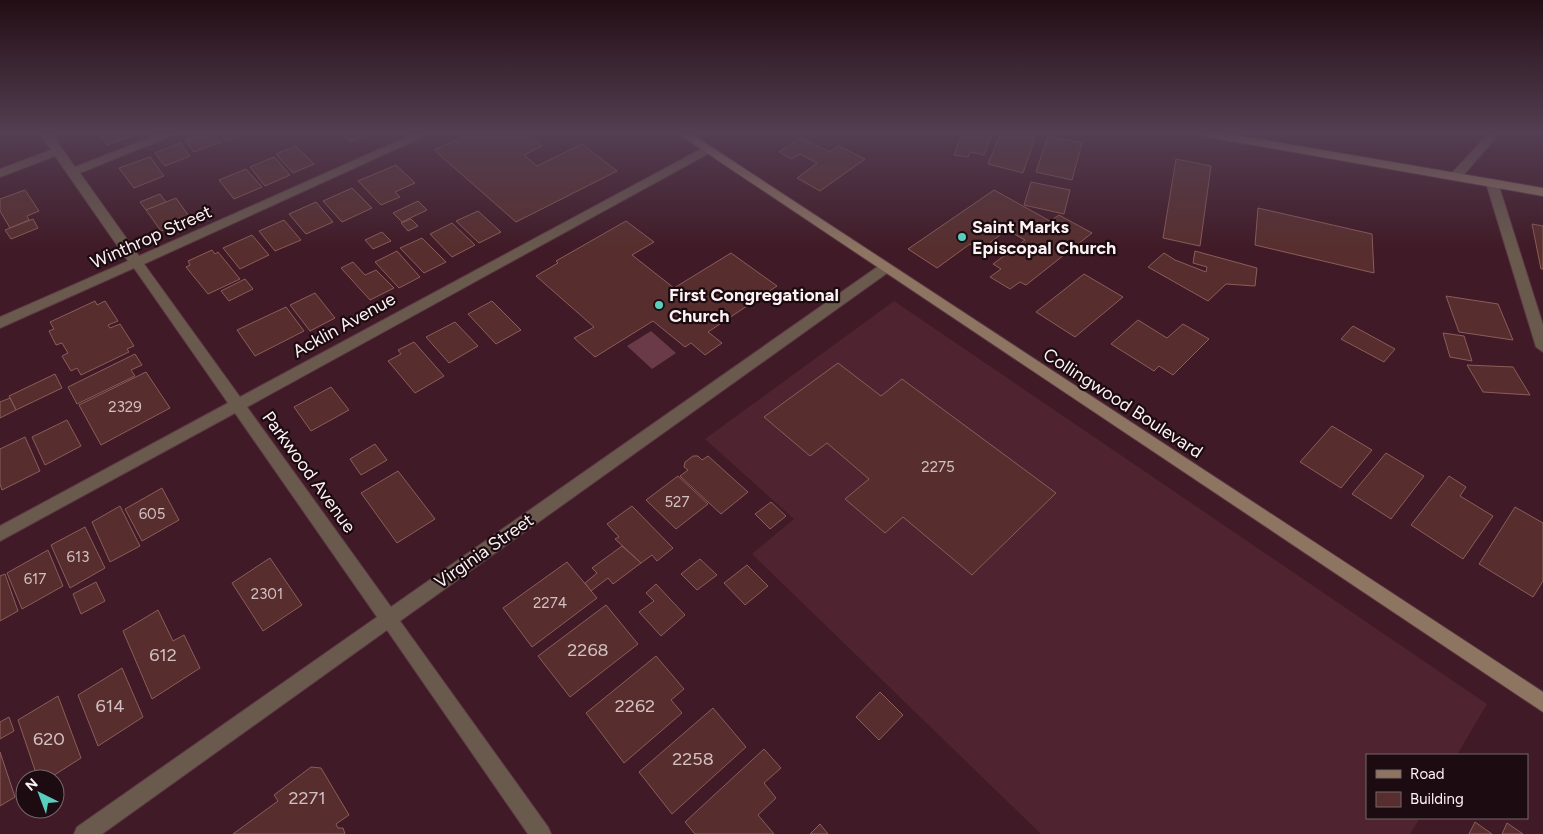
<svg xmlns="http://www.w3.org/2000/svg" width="1543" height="834" viewBox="0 0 1543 834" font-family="Figtree,sans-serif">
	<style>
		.built { fill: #502331 }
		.green { fill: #6a3a48 }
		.building { fill: #572e2d; stroke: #8b5d5b }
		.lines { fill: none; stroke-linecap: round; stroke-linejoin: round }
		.street-casing { stroke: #5a3843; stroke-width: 2 }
		.secondary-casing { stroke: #5a3843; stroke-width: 2 }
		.street { fill: #695a4d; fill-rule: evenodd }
		.secondary { fill: #8d7562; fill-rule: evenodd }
		.poi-dot { fill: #5acebd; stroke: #1c0b10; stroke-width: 2 }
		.labels { text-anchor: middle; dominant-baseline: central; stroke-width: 4.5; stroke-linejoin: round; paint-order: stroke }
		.number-label { font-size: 15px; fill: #d3c0c2 }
		.poi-label { font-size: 18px; font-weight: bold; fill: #fcf1f3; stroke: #1c0b10; text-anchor: start }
		.street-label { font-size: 18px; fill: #fcf1f3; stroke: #1c0b10 }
		.near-number-label { font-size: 18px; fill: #d3c0c2 }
	</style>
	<rect width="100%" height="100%" fill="#401a26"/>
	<polygon class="built" points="894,301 1487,704 1457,755 1367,755 1367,818 1420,818 1410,834 1041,834 752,554 794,519 705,439"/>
	<polygon class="green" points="651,331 676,353 652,369 627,346"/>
	<g class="building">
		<polygon points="99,133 129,133 131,136 107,145"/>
		<polygon points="202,133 213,133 221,142 194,152 185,140"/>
		<polygon points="219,133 246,133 226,141"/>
		<polygon points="341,133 370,133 350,142"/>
		<polygon points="472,133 526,133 542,146 524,155 537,166 582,144 617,171 516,222 434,150"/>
		<polygon points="962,133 992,133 984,155 970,152 968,157 954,155"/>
		<polygon points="1001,133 1016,133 1035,138 1023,173 988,164"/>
		<polygon points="1048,136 1082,143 1072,180 1036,172"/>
		<polygon points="801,137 829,152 839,146 865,159 820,191 797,178 817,163 800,154 792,159 779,152"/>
		<polygon points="180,143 190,156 165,166 155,153"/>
		<polygon points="296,146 314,164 293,173 276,154"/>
		<polygon points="150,157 164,176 134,188 119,168"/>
		<polygon points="274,157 290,175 265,186 250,167"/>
		<polygon points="1176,159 1211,166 1200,246 1163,238"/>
		<polygon points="396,165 415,183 395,192 400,197 381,205 358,181"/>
		<polygon points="246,169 262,187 234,199 219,180"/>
		<polygon points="1031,182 1070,190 1064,214 1024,205"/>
		<polygon points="352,188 372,208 342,222 323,201"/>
		<polygon points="25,190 39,211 27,216 29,220 10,228 0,211 0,199"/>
		<polygon points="994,190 1050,221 1059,215 1092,233 1026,285 1020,282 1010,289 990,277 1001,269 993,264 1025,240 1007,230 980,250 970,244 937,268 908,249"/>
		<polygon points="160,194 166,202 146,210 140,202"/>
		<polygon points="176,198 191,219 161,231 146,210"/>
		<polygon points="418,201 427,210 402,222 393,213"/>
		<polygon points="316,202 333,222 306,234 289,214"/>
		<polygon points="1258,208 1372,234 1374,273 1255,245"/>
		<polygon points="478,211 501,232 479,243 456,221"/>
		<polygon points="33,219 38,228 11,239 5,230"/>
		<polygon points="411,219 418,226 408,231 401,223"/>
		<polygon points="284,220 301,240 275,251 259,231"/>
		<polygon points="626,221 654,242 632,255 674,288 731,253 777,286 708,332 722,343 705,355 691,343 685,347 653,321 595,357 574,338 594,327 536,276 558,263 556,261"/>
		<polygon points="452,223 475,245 452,257 430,234"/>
		<polygon points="1532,224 1543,226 1543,269 1541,269"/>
		<polygon points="382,232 391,241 373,249 365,240"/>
		<polygon points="252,235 269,255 240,269 223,248"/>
		<polygon points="422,238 446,262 424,273 400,248"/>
		<polygon points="212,250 215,254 218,252 240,279 208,294 186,267 190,265 188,261"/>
		<polygon points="397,251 420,277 399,288 375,262"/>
		<polygon points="1195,251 1257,268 1255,286 1226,284 1208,301 1148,267 1164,253 1175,260 1206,272 1207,267 1193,263"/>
		<polygon points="353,262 365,275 376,270 394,288 370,300 341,268"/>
		<polygon points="1084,274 1123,297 1075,337 1036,312"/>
		<polygon points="245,279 253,289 229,301 221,291"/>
		<polygon points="315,293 335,318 310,331 290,305"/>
		<polygon points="1446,296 1498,304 1513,340 1459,332"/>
		<polygon points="95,301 97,305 105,301 118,321 108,325 110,328 120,324 134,346 127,349 129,352 81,375 77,368 71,371 62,356 68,353 62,343 56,345 49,331 54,329 50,322"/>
		<polygon points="492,301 521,330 496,344 468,314"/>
		<polygon points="286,307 304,331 255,356 237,330"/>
		<polygon points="1138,320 1167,338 1183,324 1209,339 1173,375 1159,366 1154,371 1111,344"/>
		<polygon points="455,322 478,346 449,363 426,337"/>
		<polygon points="1353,326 1395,349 1384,362 1341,339"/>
		<polygon points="1443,333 1464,336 1472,361 1450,357"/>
		<polygon points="414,342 444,376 415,393 388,361 401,354 398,350"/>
		<polygon points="135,354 142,365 131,370 135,376 77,404 68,387"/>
		<polygon points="838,363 881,396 902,379 1056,493 972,575 903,517 885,533 845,499 869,479 827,443 810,456 764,417"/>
		<polygon points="1467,365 1513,367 1530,395 1483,392"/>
		<polygon points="146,372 170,408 101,445 79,405"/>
		<polygon points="55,374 62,388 16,410 9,396"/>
		<polygon points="331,387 349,410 311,431 294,407"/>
		<polygon points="10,398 16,410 0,418 0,402"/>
		<polygon points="67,420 81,446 45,465 32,437"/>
		<polygon points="1332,426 1372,450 1341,488 1300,462"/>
		<polygon points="25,437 40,471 2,490 0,484 0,449"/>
		<polygon points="375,444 387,460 361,475 350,459"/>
		<polygon points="1386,453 1424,476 1391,519 1352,494"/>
		<polygon points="693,456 698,456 702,460 708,456 748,492 721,514 680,476 688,470 684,467 685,462"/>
		<polygon points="398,471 435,519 397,543 361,493"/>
		<polygon points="678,476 708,504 676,529 646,500"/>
		<polygon points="1449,476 1466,487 1460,496 1493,516 1463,559 1411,525"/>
		<polygon points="162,488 179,520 142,541 125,509"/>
		<polygon points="771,502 786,516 770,529 755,514"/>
		<polygon points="120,506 140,546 110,562 92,522"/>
		<polygon points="632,506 673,548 657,561 652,555 641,563 615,539 619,537 607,524"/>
		<polygon points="1515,507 1543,523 1543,581 1533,597 1479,564"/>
		<polygon points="85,527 105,568 70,588 51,545"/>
		<polygon points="622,546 641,563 613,584 608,578 591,591 585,583 597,573 592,568"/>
		<polygon points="48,550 63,586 22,609 7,573"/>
		<polygon points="270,558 302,605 263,631 232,583"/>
		<polygon points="700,559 717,575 697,590 681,574"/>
		<polygon points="567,562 597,598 532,647 503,608"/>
		<polygon points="747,565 768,586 745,605 724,583"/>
		<polygon points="5,574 18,611 0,621 0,576"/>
		<polygon points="96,582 105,601 81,614 73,594"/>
		<polygon points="656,584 685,615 661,636 639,612 654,601 646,593"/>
		<polygon points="606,605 638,644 570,697 538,656"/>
		<polygon points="158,610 173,641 184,635 200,668 152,699 123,631"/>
		<polygon points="656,656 684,689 671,700 682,713 624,763 586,713"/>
		<polygon points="122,668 143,717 98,746 78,695"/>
		<polygon points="880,692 903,715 879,740 856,717"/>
		<polygon points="58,696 81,758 48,779 38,779 18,720"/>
		<polygon points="713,708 746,747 672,814 639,772"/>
		<polygon points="9,717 14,731 0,739 0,722"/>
		<polygon points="764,749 781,768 764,783 776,798 758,815 774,834 695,834 685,822"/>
		<polygon points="0,752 15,797 0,806"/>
		<polygon points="311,767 321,768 349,815 336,824 338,828 343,828 345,834 233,834 278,801 274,795"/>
		<polygon points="1475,822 1492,834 1469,834"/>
		<polygon points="1507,823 1523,834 1502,834"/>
		<polygon points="820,824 828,834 810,834"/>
	</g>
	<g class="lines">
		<defs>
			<g id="street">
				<polygon points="40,133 51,133 75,167 162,133 178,133 80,173 139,256 416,133 431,133 144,264 240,397 703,148 711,148 711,152 247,407 391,607 880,265 890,265 891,268 890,271 400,621 548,827 551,834 528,834 387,630 102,834 74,834 77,827 377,617 235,413 0,541 0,526 228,403 134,268 0,328 0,317 128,261 55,156 0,177 0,169 51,150"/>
				<polygon points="1489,133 1500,133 1459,180 1451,180 1451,174"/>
				<polygon points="1492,179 1498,183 1543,325 1543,352 1536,347 1486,183"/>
			</g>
			<g id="secondary">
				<polygon points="677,133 690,133 1543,692 1543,712"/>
				<polygon points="1197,133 1224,133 1543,188 1543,196 1202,136"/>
			</g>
		</defs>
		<use href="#street" class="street-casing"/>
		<use href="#secondary" class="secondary-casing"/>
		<use href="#street" class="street"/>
		<use href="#secondary" class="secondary"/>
	</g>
	<linearGradient id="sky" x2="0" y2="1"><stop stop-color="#230e15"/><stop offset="0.53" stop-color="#533e52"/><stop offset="1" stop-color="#533e52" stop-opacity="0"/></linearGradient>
	<rect width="1543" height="250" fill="url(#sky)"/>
	<g class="poi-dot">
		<circle cx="962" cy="237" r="5"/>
		<circle cx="659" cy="305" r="5"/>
	</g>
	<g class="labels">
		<g class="number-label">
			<text x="125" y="407">2329</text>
			<text x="938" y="467">2275</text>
			<text x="677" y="502">527</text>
			<text x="152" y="514">605</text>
			<text x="78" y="557">613</text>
			<text x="35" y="579">617</text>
			<text x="267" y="594">2301</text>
			<text x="550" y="603">2274</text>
		</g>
		<g class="poi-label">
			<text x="972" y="227">Saint Marks<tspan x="972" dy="21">Episcopal Church</tspan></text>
			<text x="669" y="295">First Congregational<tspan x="669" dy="21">Church</tspan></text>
		</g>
		<g class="street-label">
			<text transform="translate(151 237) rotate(-24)">Winthrop Street</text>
			<text transform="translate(344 325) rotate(-29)">Acklin Avenue</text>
			<text transform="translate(1123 403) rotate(33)">Collingwood Boulevard</text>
			<text transform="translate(309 472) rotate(54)">Parkwood Avenue</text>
			<text transform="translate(484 551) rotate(-35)">Virginia Street</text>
		</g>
		<g class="near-number-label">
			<text x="588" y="650">2268</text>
			<text x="163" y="655">612</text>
			<text x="110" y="706">614</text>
			<text x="635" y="706">2262</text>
			<text x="49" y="739">620</text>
			<text x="693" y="759">2258</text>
			<text x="307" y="798">2271</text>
		</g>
	</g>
	<rect x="1366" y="754" width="162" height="65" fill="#1c0b10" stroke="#76676b"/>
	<rect x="1376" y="770" width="25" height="8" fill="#8d7562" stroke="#76676b"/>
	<text x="1410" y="779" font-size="15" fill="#fcf1f3">Road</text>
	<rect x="1376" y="792" width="25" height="15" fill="#572e2d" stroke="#76676b"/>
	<text x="1410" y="804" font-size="15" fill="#fcf1f3">Building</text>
	<g transform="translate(40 794) rotate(318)"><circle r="24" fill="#1c0b10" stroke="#76676b"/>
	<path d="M0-4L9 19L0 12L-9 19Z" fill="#5acebd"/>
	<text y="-8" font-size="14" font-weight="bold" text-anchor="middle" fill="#fcf1f3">N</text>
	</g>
</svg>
